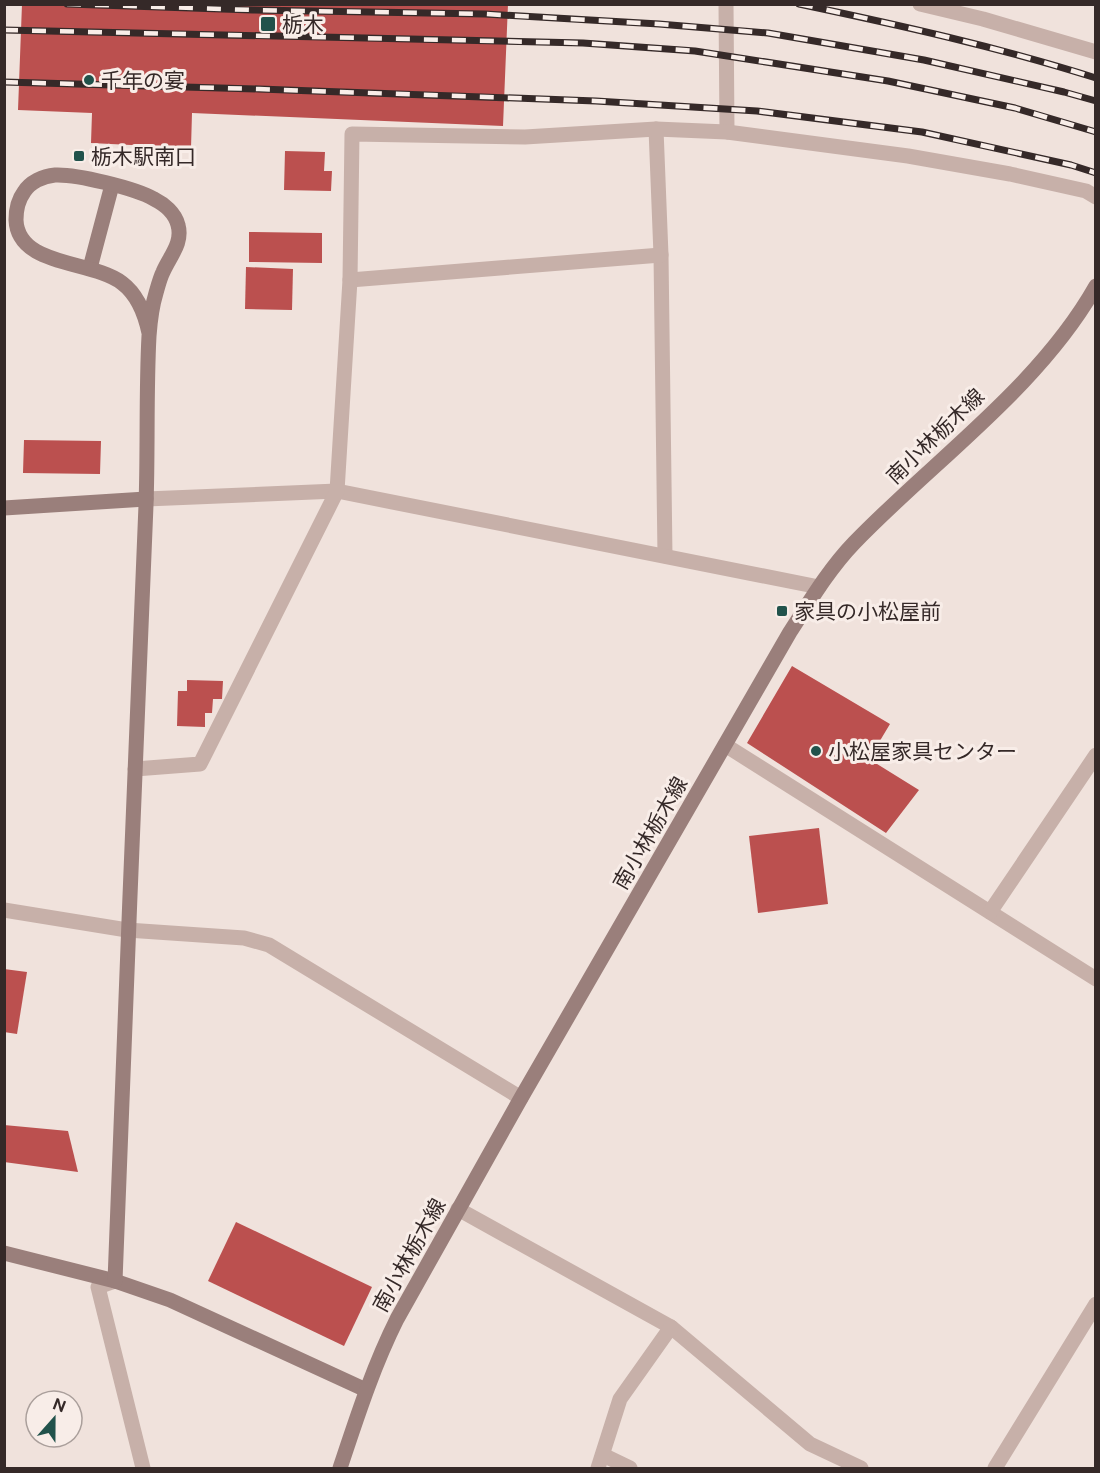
<svg xmlns="http://www.w3.org/2000/svg" width="1100" height="1473" viewBox="0 0 1100 1473" font-family="'Public Sans','Noto Sans JP',sans-serif">
	<style>
		.building { fill: #bb504f }
		.lines { fill: none; stroke-linecap: round; stroke-linejoin: round }
		.street { stroke: #c7b0a9; stroke-width: 15 }
		.secondary { stroke: #9a7f7b; stroke-width: 15 }
		.rail-casing { stroke: #352928; stroke-width: 7 }
		.rail { stroke: #f8ede8; stroke-width: 4.5; stroke-dasharray: 14; stroke-linecap: butt }
		.poi-dot { fill: #21524b; stroke: #f8ede8; stroke-width: 2 }
		.labels { text-anchor: middle; dominant-baseline: central; stroke-width: 6; stroke-linejoin: round; paint-order: stroke }
		.poi-label { font-size: 21px; fill: #352928; stroke: #f8ede8; text-anchor: start }
		.street-label { font-size: 21px; fill: #352928; stroke: #f8ede8 }
	</style>
	<rect width="100%" height="100%" fill="#f0e2dc"/>
	<g class="building">
		<polygon points="22,4 508,4 503,126 192,113 191,148 91,143 92,113 18,110"/>
		<polygon points="285,151 325,152 324,171 332,171 331,191 284,190"/>
		<polygon points="249,232 322,233 322,263 249,262"/>
		<polygon points="246,267 293,269 292,310 245,309"/>
		<polygon points="24,440 101,441 100,474 23,473"/>
		<polygon points="792,666 890,724 869,759 919,790 886,833 747,743"/>
		<polygon points="187,680 223,681 222,699 213,699 212,713 205,713 205,727 177,726 178,691 187,691"/>
		<polygon points="819,828 828,904 758,913 749,836"/>
		<polygon points="4,969 27,972 17,1034 4,1032"/>
		<polygon points="4,1125 68,1131 78,1172 4,1162"/>
		<polygon points="236,1222 372,1287 344,1346 208,1281"/>
	</g>
	<g class="lines">
		<g class="street">
			<polyline points="726,4 727,132"/>
			<polyline points="920,4 983,19 1096,52"/>
			<polyline points="656,129 661,255 665,556"/>
			<polyline points="350,280 661,255"/>
			<polyline points="146,499 337,491 819,587"/>
			<polyline points="725,745 1096,979"/>
			<polyline points="135,769 200,764 337,491 350,280 352,134 525,137 656,129 727,132 908,156 1010,174 1086,191 1096,197"/>
			<polyline points="4,910 127,930 244,938 269,945 521,1098"/>
			<polyline points="990,912 1096,755"/>
			<polyline points="458,1209 671,1327 810,1444 861,1468"/>
			<polyline points="115,1281 98,1287 143,1468"/>
			<polyline points="603,1455 630,1468"/>
			<polyline points="598,1468 620,1399 671,1327"/>
			<polyline points="995,1468 1096,1304"/>
		</g>
		<g class="secondary">
			<polyline points="90,268 112,185"/>
			<polyline points="4,508 146,499"/>
			<polyline points="4,1253 115,1281 170,1300 366,1390"/>
			<path d="M115 1281C124 1022 136 764 146 505 148 449 146 392 149 336 150 322 152 306 156 293 158 286 160 278 163 272 170 256 183 243 178 225 175 213 164 204 154 199 135 188 76 174 55 175 43 176 30 182 24 192 18 200 16 210 16 220 18 267 92 260 122 283 138 295 145 314 149 333"/>
			<path d="M340 1468C357 1417 373 1367 397 1319L521 1098 790 632C810 601 829 569 854 543 934 460 1039 387 1096 286"/>
		</g>
		<defs>
			<g id="rail">
				<polyline points="67,4 253,10 485,14 659,24 768,33 924,60 1064,92 1096,101"/>
				<path d="M799 4C899 25 998 47 1096 78"/>
				<polyline points="4,30 583,43 695,51 888,81 1015,108 1096,132"/>
				<polyline points="4,82 259,89 596,101 757,111 922,132 1071,165 1096,173"/>
			</g>
		</defs>
		<use href="#rail" class="rail-casing"/>
		<use href="#rail" class="rail"/>
	</g>
	<g class="poi-dot">
		<rect x="260" y="16" width="16" height="16" rx="3"/>
		<circle cx="89" cy="80" r="6"/>
		<rect x="73" y="150" width="12" height="12" rx="3"/>
		<rect x="776" y="605" width="12" height="12" rx="3"/>
		<circle cx="816" cy="751" r="6"/>
	</g>
	<g class="labels">
		<g class="poi-label">
			<text x="282" y="24">栃木</text>
			<text x="101" y="80">千年の宴</text>
			<text x="91" y="156">栃木駅南口</text>
			<text x="794" y="611">家具の小松屋前</text>
			<text x="828" y="751">小松屋家具センター</text>
		</g>
		<g class="street-label">
			<text transform="translate(935 436) rotate(-44)">南小林栃木線</text>
			<text transform="translate(650 833) rotate(-60)">南小林栃木線</text>
			<text transform="translate(409 1255) rotate(-61)">南小林栃木線</text>
		</g>
	</g>
	<rect width="1100" height="1473" fill="none" stroke="#352928" stroke-width="12"/>
	<g transform="translate(54 1419) rotate(21)"><circle r="28" fill="#f8ede8" stroke="#aa9f9b" stroke-width="1.5"/>
	<path d="M0-4.5L10 22L0 15L-10 22Z" fill="#21524b"/>
	<text y="-9" font-size="16" font-weight="bold" text-anchor="middle" fill="#352928">N</text>
	</g>
</svg>
